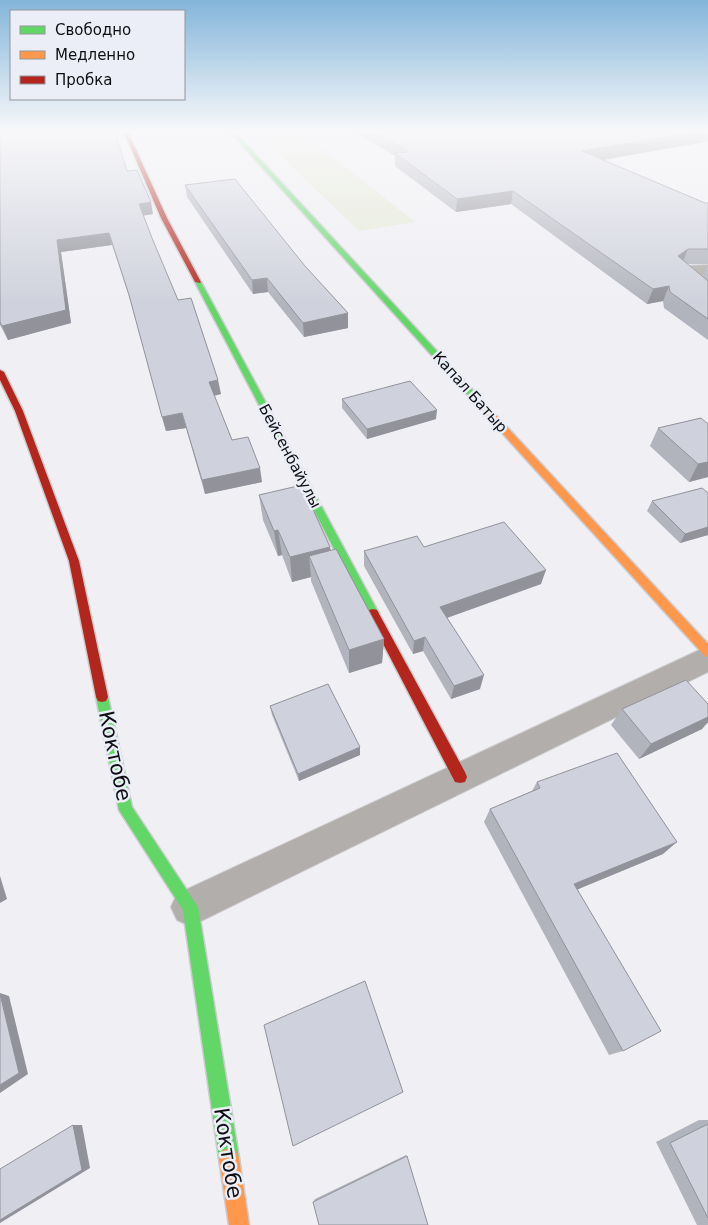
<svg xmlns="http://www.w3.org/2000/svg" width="708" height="1225" viewBox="0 0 708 1225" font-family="'DejaVu Sans',sans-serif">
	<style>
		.green { fill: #e3e8d2 }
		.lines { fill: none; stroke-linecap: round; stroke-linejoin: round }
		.street-casing { stroke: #cccccf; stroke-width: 2 }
		.fast-casing { stroke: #cccccf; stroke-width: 3 }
		.slow-casing { stroke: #cccccf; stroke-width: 3 }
		.jam-casing { stroke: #cccccf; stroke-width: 3 }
		.street { fill: #b2aeab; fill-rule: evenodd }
		.fast { fill: #63d668; fill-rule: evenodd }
		.slow { fill: #ff974d; fill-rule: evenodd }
		.jam { fill: #b3261e; fill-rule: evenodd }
		.wall { fill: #b2b4bd; fill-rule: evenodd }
		.shaded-wall { fill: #91929a }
		.building { fill: #cfd1dc; stroke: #91929a }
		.labels { text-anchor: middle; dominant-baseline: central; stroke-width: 5; stroke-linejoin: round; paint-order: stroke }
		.far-street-label { font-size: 15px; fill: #0e0f12; stroke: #eceef7 }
		.near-street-label { font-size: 21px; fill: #0e0f12; stroke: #eceef7 }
	</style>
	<rect width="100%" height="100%" fill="#efeff4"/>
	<polygon class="green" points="256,132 301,132 415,222 359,231"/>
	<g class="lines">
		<defs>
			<g id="street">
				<polygon points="708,265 708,275 697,275 708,284 708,297 702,295 674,271 682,266"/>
				<polygon points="708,646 708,672 203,920 190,926 177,920 171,907 177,894"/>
			</g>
			<g id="fast">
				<polygon points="230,132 235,132 480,398 480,402 474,402"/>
				<polygon points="198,280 201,282 377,610 379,613 377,616 369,616 195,282"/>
				<polygon points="102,692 106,693 108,697 132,807 198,907 239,1158 236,1165 229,1168 222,1165 219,1158 183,910 119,810 96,697 98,693"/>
			</g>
			<g id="slow">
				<polygon points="474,398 480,398 708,644 708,657 704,655 474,402"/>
				<polygon points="229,1148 236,1151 239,1158 249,1225 229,1225 219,1158 222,1151"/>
			</g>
			<g id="jam">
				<polygon points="124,132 128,132 167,218 201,282 200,283 195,282 161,218"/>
				<polygon points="0,370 4,372 23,411 79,561 108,697 106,701 102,702 98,701 96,697 69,561 15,411 0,380"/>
				<polygon points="373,609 377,610 465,772 467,777 465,782 460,783 455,782 367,613 369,610"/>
			</g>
		</defs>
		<use href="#street" class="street-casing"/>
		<use href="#fast" class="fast-casing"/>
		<use href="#slow" class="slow-casing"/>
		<use href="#jam" class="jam-casing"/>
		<use href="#street" class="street"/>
		<use href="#fast" class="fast"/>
		<use href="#slow" class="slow"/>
		<use href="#jam" class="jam"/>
	</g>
	<g class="wall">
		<polygon points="0,132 127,171 153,214 143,215 152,238 178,300 221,394 214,396 232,440 262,482 205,494 186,428 166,431 133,308 112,245 61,252 71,323 8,340 0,325"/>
		<path d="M355 132H708V144L704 142 603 160 705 203H708V340L664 308 663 301 647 304 511 204 456 212 395 166V156ZM687 264H708L702 277Z"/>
		<polygon points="185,185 305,266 348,328 304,337 268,292 253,294 187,197"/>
		<polygon points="342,399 436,419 367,439 342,408"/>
		<polygon points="701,418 708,477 689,482 650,446 658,428"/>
		<polygon points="259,495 330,547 331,550 384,639 382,663 349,673 311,581 311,577 292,582 282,555 278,556 263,520"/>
		<polygon points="652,501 708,535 680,543 647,511"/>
		<polygon points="364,551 541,584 447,618 480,689 451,699 423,651 413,654 364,566"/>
		<polygon points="708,704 708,722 702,729 639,759 611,725 622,709"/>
		<polygon points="270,706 360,755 299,781 272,715"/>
		<polygon points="537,782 663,854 578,889 623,1051 609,1055 484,822 490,809 532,791"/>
		<polygon points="699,1120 708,1120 708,1225 697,1225 656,1142"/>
		<polygon points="406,1155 407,1156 313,1202 315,1199"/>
	</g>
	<g class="shaded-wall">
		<polygon points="696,132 707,132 704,142 579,164 582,151"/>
		<polygon points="513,191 511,204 456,212 457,199"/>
		<polygon points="151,202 153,214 142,216 139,204"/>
		<polygon points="109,233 112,245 61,252 71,323 8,340 2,326 57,240"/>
		<polygon points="688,249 682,264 678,256"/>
		<polygon points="267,278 268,292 253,294 252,280"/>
		<polygon points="669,286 663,301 647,304 653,289"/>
		<polygon points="348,313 348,328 304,337 303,323"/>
		<polygon points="218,380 221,394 212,396 209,382"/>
		<polygon points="437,410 436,419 367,439 367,429"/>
		<polygon points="182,413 186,428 166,431 162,417"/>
		<polygon points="708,462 708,477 689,482 698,464"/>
		<polygon points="260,468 262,482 205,494 202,480"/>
		<polygon points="708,527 708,535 680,543 685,534"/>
		<polygon points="278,530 282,555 278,556 274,531"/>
		<polygon points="330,547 331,572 309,556 311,577 292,582 290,557"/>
		<polygon points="546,570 541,584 438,621 440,607"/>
		<polygon points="425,637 423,651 413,654 414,641"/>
		<polygon points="384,639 382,663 349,673 349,650"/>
		<polygon points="484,675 480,689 451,699 454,686"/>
		<polygon points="708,717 708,722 702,729 639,759 651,744"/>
		<polygon points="360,747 360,755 299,781 298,774"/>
		<polygon points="677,842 663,854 564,895 574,884"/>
		<polygon points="0,876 7,899 0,903"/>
		<polygon points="0,993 9,996 28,1074 0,1093"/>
		<polygon points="73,1125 82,1125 90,1168 0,1223 0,1220"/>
	</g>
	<g class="building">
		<polygon points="0,132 115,132 127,171 137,170 151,202 139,204 152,238 178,300 191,298 218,380 209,382 232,440 248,437 260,468 202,480 182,413 162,417 129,295 109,233 57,240 66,310 2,326 0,322"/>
		<polygon points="375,132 696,132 582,151 705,203 708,203 708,249 688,249 678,256 708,281 708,319 670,292 669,286 653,289 513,191 457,199 395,153 409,152"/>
		<polygon points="235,179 305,266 348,313 303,323 267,278 252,280 185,185"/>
		<polygon points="410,381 437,410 367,429 342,399"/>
		<polygon points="701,418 708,424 708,462 698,464 658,428"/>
		<polygon points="302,485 330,547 290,557 278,530 274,531 259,495"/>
		<polygon points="702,488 708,493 708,527 685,534 652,501"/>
		<polygon points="504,522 546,570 440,607 484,675 454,686 425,637 414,641 364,551 417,536 424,547"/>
		<polygon points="336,549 384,639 349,650 309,556"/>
		<polygon points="686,680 708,704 708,717 651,744 622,709"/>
		<polygon points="328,684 360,747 298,774 270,706"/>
		<polygon points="617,753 677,842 574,884 661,1031 623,1051 490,809 540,788 537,782"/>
		<polygon points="365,981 403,1092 293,1146 264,1025"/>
		<polygon points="0,994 19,1073 0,1085"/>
		<polygon points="708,1124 708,1218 670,1143"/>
		<polygon points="73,1125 82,1170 0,1220 0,1169"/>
		<polygon points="407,1156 428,1225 319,1225 313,1202"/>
	</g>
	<linearGradient id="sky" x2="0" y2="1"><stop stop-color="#83b5da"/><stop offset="0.43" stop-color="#f8f8fa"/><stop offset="1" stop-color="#f8f8fa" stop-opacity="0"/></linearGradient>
	<rect width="708" height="304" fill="url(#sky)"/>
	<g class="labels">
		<g class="far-street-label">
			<text transform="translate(470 392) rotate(48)">Капал Батыр</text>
			<text transform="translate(290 456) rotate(62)">Бейсенбайулы</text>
		</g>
		<g class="near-street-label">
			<text transform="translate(115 756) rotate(78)">Коктобе</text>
			<text transform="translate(228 1153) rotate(81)">Коктобе</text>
		</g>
	</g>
	<rect x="10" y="10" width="175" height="90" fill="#eceef7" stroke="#93959b"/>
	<rect x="20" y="26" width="25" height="8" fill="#63d668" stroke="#93959b"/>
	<text x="55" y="35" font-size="15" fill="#0e0f12">Свободно</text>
	<rect x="20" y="51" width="25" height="8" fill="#ff974d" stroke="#93959b"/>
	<text x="55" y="60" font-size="15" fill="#0e0f12">Медленно</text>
	<rect x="20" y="76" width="25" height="8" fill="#b3261e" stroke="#93959b"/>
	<text x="55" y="85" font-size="15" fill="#0e0f12">Пробка</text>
</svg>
